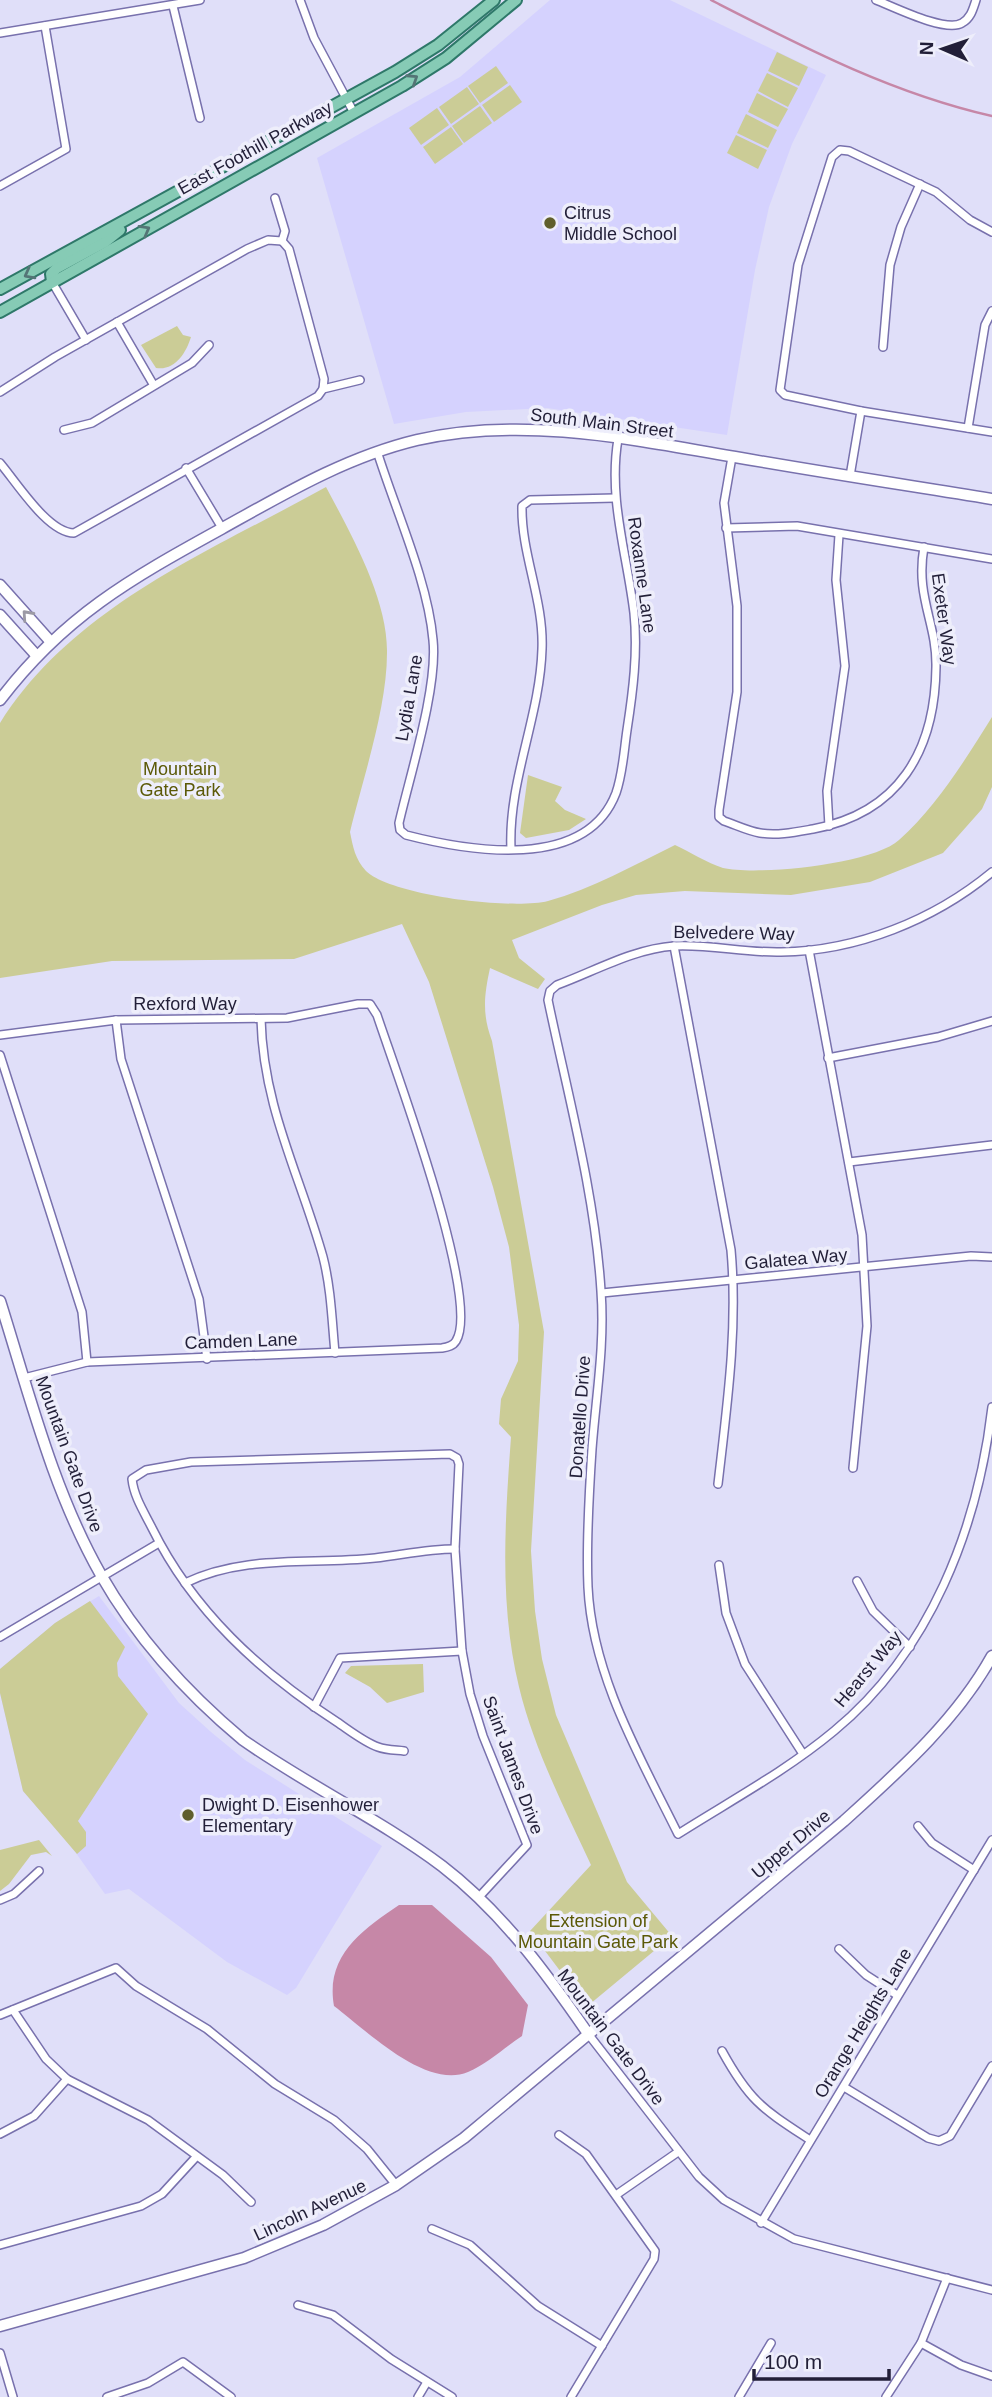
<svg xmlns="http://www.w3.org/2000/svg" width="992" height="2397" viewBox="0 0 992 2397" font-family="Helvetica,sans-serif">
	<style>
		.built { fill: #d5d2fe }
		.green { fill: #cbcc96 }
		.water { fill: #c687a7 }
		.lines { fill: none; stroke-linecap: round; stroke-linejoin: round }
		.stream { stroke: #c687a7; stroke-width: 2.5 }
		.street-casing { stroke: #7871ad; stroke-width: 10 }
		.secondary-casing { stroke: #7871ad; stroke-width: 13 }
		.primary-casing { stroke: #2e7869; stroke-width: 14 }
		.street { stroke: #fff; stroke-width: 7 }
		.secondary { stroke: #fff; stroke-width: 10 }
		.primary { stroke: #86cbb5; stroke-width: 10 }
		.oneway { stroke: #547576 }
		.oneway2 { stroke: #9c9aa5 }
		.poi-dot { fill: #605f2c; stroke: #eeeefb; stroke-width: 2.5 }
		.labels { text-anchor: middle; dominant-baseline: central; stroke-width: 7; stroke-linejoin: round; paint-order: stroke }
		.street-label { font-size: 18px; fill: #221f38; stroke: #eeeefb }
		.poi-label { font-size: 18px; fill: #221f38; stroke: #eeeefb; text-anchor: start }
		.park-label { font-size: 18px; fill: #5b5907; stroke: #eeeefb }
	</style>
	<rect width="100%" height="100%" fill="#e0dff9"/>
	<g class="built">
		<polygon points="550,0 670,0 826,75 792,144 769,207 755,270 727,435 547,408 466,412 394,424 317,158 460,77"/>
		<polygon points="99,1596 179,1703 211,1732 245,1760 382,1846 296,1988 287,1995 227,1962 129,1889 105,1894 66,1839 23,1791 0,1693 0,1669 55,1623"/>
	</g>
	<g class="green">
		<polygon points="777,52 808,67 799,86 768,71"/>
		<polygon points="496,66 508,83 480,103 468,86"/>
		<polygon points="767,73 798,88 788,107 758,91"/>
		<polygon points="510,85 522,102 494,122 482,105"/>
		<polygon points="467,87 479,104 451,124 439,107"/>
		<polygon points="757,93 788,109 778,127 748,112"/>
		<polygon points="480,106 492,123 464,143 452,126"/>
		<polygon points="437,108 449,125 421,145 409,128"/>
		<polygon points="746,114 777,130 768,148 737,133"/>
		<polygon points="451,127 463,144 435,164 423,147"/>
		<polygon points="736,135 767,150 758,169 727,153"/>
		<path d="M177 326 183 335 191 337C186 353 175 371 156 368L141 345Z"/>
		<path d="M326 487C351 534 388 599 387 653 387 708 363 778 350 832 353 847 355 859 366 871 392 896 513 910 548 901 592 889 634 865 675 845 690 852 707 863 723 868 758 876 873 864 899 840 937 806 965 760 992 717V787L982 809 943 853 870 882 791 895 685 891 636 895 602 905 512 940 519 958 545 979 538 989 490 968C484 996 482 1014 492 1041L544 1332 531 1551 535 1611 542 1659 556 1715 627 1882 672 1936 590 2004 582 2000 530 1931 591 1865C564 1807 534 1749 519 1687 499 1604 505 1521 511 1437L499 1424 501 1399 518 1361 519 1325 509 1247 493 1187 429 982 402 924 294 959 112 961 0 978V723C74 606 209 552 326 487Z"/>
		<polygon points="528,775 562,787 555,801 565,810 586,819 569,830 526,838 520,833"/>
		<polygon points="90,1601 125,1647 117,1663 118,1676 148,1714 78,1821 86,1832 86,1846 77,1854 23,1791 0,1693 0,1669 55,1623"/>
		<polygon points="423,1664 424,1692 387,1703 370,1687 345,1673 351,1666"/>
		<polygon points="39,1840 52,1856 46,1852 31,1855 9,1884 0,1891 0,1850"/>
	</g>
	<path class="water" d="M399 1905H432L491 1957 528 2005 522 2036C505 2047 487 2064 468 2072 426 2090 366 2030 334 2006 325 1956 362 1930 399 1905Z"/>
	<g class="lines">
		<path class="stream" d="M711 0C803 47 891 93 992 116"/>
		<defs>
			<g id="street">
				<polyline points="300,0 314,38 354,113"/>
				<path d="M876 0C894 7 946 33 962 23 971 18 973 9 976 0"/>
				<polyline points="173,6 200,118"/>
				<polyline points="0,33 200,0"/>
				<polyline points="0,186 66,149 45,26"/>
				<polyline points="275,198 285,231 282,241 289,249 324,379 323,389"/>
				<polyline points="992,232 970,220 936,192 849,151 840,150 832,157 798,265 780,390 785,395 861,411 992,432"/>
				<polyline points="52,282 86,340"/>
				<polyline points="117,322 153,384"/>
				<polyline points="883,347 890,265 901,227 920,184"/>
				<polyline points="0,392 55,357 247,249 268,240 282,241"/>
				<polyline points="968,428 985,325 992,311"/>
				<polyline points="64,430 92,423 192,363 209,345"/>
				<path d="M377 451C395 509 428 581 433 640 438 687 410 775 399 823L400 830 406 835C468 851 586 872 616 793 623 773 624 750 627 730 633 691 638 652 634 613 627 554 608 499 618 439"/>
				<path d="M732 457 724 503 737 606V692L719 810V817L724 821C736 825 748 831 760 833 777 836 796 832 813 829 899 813 935 751 936 667 937 623 915 597 924 547"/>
				<path d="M0 463C17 483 48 533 74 533L318 396 323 389 360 380"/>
				<polyline points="186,468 222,528"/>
				<polyline points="850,476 861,411"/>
				<polyline points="726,528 797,526 992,559"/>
				<polyline points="829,826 827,791 845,666 836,580 839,535"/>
				<path d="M511 849C508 781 540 717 542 649 544 600 521 554 522 506L530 500 615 498"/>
				<path d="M992 872C934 920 857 951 781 952 745 953 709 944 674 946 633 949 595 971 557 985L550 991 548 1000C568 1096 595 1194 601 1291 605 1345 596 1396 592 1449 589 1494 586 1542 588 1587 592 1675 640 1757 678 1834 730 1801 786 1771 834 1731 930 1652 978 1528 992 1407"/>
				<path d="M674 946 731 1250C738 1328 727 1406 718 1484"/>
				<polyline points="809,950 862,1235 867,1326 853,1468"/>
				<path d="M261 1019C263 1107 300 1175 323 1257 331 1288 332 1321 335 1353"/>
				<polyline points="116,1020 121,1059 199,1299 207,1359"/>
				<path d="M0 1035 116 1020 287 1018 358 1004H370L377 1015C394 1067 482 1300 456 1341 453 1346 448 1347 442 1348L87 1362 24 1378"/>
				<polyline points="0,1055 82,1312 87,1362"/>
				<polyline points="828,1058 938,1037 992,1021"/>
				<polyline points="849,1162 992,1145"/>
				<polyline points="602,1293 971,1256 992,1257"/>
				<polyline points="719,1565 726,1613 745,1664 803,1754"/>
				<polyline points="857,1581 873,1611 910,1647"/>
				<path d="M185 1583C245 1554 310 1565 375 1558 402 1555 427 1549 455 1549"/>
				<polyline points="0,1637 159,1543"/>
				<polyline points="314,1707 340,1658 462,1651"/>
				<path d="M404 1751C396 1750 386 1750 378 1747 364 1742 349 1730 337 1722 260 1672 193 1611 152 1528 144 1512 134 1497 132 1479L146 1470 191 1462 450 1454 457 1458 459 1464 455 1549 462 1651 470 1694 483 1736 527 1845 479 1897"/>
				<polyline points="918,1826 932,1843 974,1870"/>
				<polyline points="0,1900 14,1894 39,1871"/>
				<polyline points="839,1949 866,1975 897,1995"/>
				<polyline points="13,2010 46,2059 67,2079 148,2120 223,2175 251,2202"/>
				<polyline points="0,2015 116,1968 136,1986 207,2029 275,2084 334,2120 367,2149 396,2185"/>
				<polyline points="589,2035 699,2177 724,2200 794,2239 992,2290"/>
				<path d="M722 2051C750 2102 763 2109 810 2140"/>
				<polyline points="844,2087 928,2138 939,2141 950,2136 992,2066"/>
				<polyline points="0,2134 34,2116 67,2079"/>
				<polyline points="559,2135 586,2154 655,2251 654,2259 571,2397"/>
				<polyline points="616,2195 678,2152"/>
				<polyline points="761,2223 992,1840"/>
				<polyline points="432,2229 470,2245 538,2306 602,2346"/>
				<polyline points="0,2245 141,2206 162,2194 196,2157"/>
				<polyline points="298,2305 333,2315 391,2359 452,2397"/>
				<polyline points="921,2343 961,2365 992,2376"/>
				<polyline points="0,2353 13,2397"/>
				<polyline points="107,2397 148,2383 183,2362 231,2397"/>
				<polyline points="418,2397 427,2382"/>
				<polyline points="739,2397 771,2343"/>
				<polyline points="886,2397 921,2343 947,2278"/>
			</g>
			<g id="secondary">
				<polyline points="0,585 50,641"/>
				<polyline points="0,615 36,655"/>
				<path d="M0 700C63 617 130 579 221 529 284 494 346 457 417 440 523 416 631 439 735 457 820 472 906 485 992 499"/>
				<path d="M0 1301C29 1393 53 1491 101 1575 137 1638 188 1694 243 1740 307 1785 381 1820 442 1866 502 1912 547 1974 589 2035"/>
				<path d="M0 2326 244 2258 323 2225 396 2185 464 2138 844 1821C898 1772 956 1721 992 1656"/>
			</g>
			<g id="primary">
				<polyline points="52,282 51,274 57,268 105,242 120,230"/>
				<polyline points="0,289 395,72 438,45 494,0"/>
				<polyline points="0,312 402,86 446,58 516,0"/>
			</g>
		</defs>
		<use href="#street" class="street-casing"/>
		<use href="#secondary" class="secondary-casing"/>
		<use href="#primary" class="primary-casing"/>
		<use href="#street" class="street"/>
		<use href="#secondary" class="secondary"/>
		<use href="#primary" class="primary"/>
	</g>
	<defs><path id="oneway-chevron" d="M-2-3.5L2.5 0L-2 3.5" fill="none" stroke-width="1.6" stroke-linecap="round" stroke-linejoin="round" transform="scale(1.75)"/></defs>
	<g class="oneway">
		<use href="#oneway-chevron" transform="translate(413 79) rotate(-33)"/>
		<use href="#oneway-chevron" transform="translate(145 230) rotate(-29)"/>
		<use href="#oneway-chevron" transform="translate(29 274) rotate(152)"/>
	</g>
	<use class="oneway2" href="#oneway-chevron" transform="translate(27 615) rotate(-132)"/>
	<g class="poi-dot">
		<circle cx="550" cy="223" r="7"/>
		<circle cx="188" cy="1815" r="7"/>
	</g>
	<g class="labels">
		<g class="street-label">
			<text transform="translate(255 148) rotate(-29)">East Foothill Parkway</text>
			<text transform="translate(602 423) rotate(7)">South Main Street</text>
			<text transform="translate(642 575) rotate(82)">Roxanne Lane</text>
			<text transform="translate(944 619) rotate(82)">Exeter Way</text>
			<text transform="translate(409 698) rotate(-80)">Lydia Lane</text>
			<text transform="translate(734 933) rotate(1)">Belvedere Way</text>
			<text x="185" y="1004">Rexford Way</text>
			<text transform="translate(796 1259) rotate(-5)">Galatea Way</text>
			<text transform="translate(241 1341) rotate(-2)">Camden Lane</text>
			<text transform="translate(580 1417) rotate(-86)">Donatello Drive</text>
			<text transform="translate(69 1454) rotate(70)">Mountain Gate Drive</text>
			<text transform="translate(868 1669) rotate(-50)">Hearst Way</text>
			<text transform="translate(513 1765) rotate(70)">Saint James Drive</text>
			<text transform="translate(791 1844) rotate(-40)">Upper Drive</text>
			<text transform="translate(863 2023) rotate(-59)">Orange Heights Lane</text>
			<text transform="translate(611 2037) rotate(53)">Mountain Gate Drive</text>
			<text transform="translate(310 2210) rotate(-25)">Lincoln Avenue</text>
		</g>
		<g class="poi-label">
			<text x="564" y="213">Citrus<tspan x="564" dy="21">Middle School</tspan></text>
			<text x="202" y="1805">Dwight D. Eisenhower<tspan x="202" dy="21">Elementary</tspan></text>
		</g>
		<g class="park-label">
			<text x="180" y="769">Mountain<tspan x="180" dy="21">Gate Park</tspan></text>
			<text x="598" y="1921">Extension of<tspan x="598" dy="21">Mountain Gate Park</tspan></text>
		</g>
	</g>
	<g transform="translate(943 49) rotate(272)" stroke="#eeeefb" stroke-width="5" paint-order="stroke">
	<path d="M0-5L12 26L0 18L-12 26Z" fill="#221f38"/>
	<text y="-10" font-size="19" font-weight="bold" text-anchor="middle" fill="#221f38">N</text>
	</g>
	<path d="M754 2369v10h135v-10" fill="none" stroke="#221f38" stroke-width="3.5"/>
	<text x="764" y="2369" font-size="21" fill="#221f38" stroke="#eeeefb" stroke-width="5" paint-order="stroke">100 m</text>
</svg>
